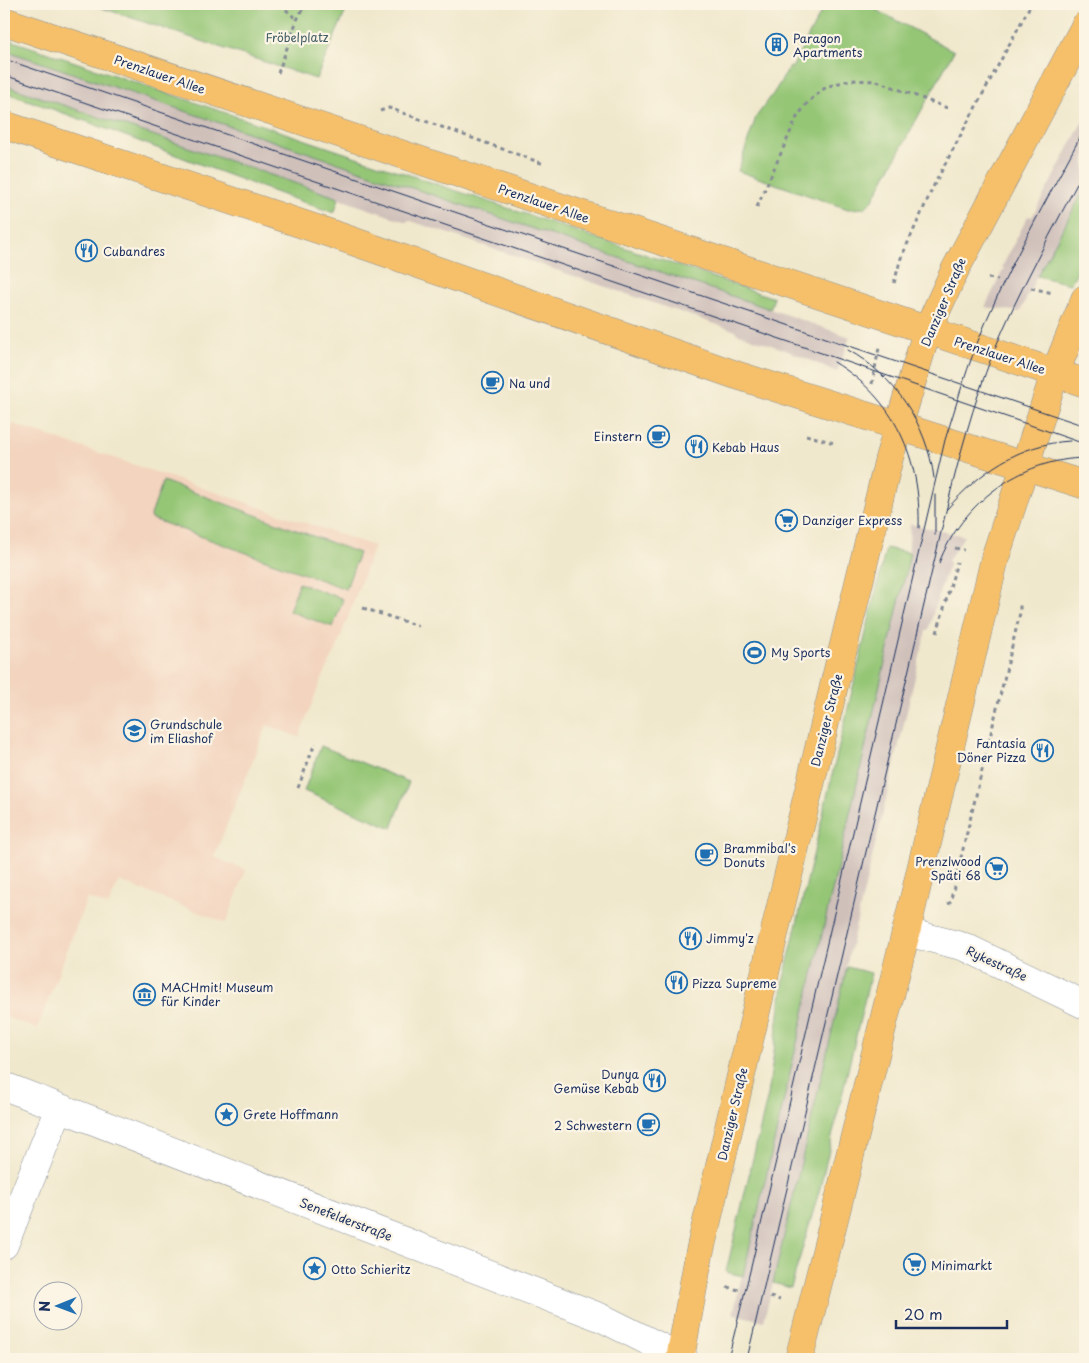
<svg xmlns="http://www.w3.org/2000/svg" width="1089" height="1363" viewBox="0 0 1089 1363" font-family="'Playpen Sans',sans-serif">
	<style>
		.built { fill: #f3d4be }
		.industrial { fill: #cfc0ba }
		.green { fill: #95c676; stroke: #587a6a }
		.lines { fill: none; stroke-linecap: round; stroke-linejoin: round }
		.street-casing { stroke: #868c95; stroke-width: 29 }
		.primary-casing { stroke: #868c95; stroke-width: 29 }
		.path { stroke: #868c95; stroke-width: 3; stroke-dasharray: 4 4; stroke-linecap: butt }
		.street { stroke: #fff; stroke-width: 28 }
		.primary { stroke: #f6c06b; stroke-width: 28 }
		.tram { stroke: #1b2f5e; stroke-width: 1 }
		.labels { text-anchor: middle; dominant-baseline: central; stroke-width: 4.5; stroke-linejoin: round; paint-order: stroke }
		.park-label { font-size: 12px; fill: #405c65; stroke: #fcf5e5 }
		.poi-label { font-size: 12px; fill: #1b2f5e; stroke: #fcf5e5; text-anchor: start }
		.street-label { font-size: 12px; fill: #1b2f5e; stroke: #fcf5e5 }
	</style>
	<rect width="100%" height="100%" fill="#fcf5e5"/>
	<filter id="ink" filterUnits="userSpaceOnUse"><feTurbulence type="fractalNoise" baseFrequency=".02" numOctaves="2"/><feDisplacementMap in="SourceGraphic" scale="10" xChannelSelector="R" yChannelSelector="G"/><feConvolveMatrix kernelMatrix="1 2 1 2 8 2 1 2 1" color-interpolation-filters="sRGB"/></filter>
	<filter id="wash" filterUnits="userSpaceOnUse"><feTurbulence type="fractalNoise" baseFrequency=".0096" numOctaves="4" result="noise"/><feDisplacementMap in="SourceGraphic" scale="20" xChannelSelector="R" yChannelSelector="G"/><feGaussianBlur stdDeviation="1.12" result="paint"/><feColorMatrix in="noise" values="0 0 0 0 0 0 0 0 0 0 0 0 0 0 0 0 0 1.4 0 .05"/><feComposite in="paint" operator="in"/></filter>
	<g filter="url(#wash)">
		<rect width="100%" height="100%" fill="#f0e8cc"/>
		<polygon class="built" points="13,424 374,546 336,650 320,683 299,737 267,725 214,857 246,870 226,923 119,881 108,906 87,898 37,1029 4,1016 4,448"/>
		<g class="industrial">
			<polygon points="4,50 770,309 850,337 837,372 783,349 736,333 736,331 408,220 407,222 4,85"/>
			<polygon points="1085,117 1085,188 1037,276 1020,312 985,307 1004,268 1002,267 1028,216 1032,217"/>
			<polygon points="910,524 964,536 948,561 950,562 941,587 928,631 926,631 846,967 847,967 764,1321 733,1314 908,563"/>
		</g>
		<g class="green">
			<polygon points="90,4 349,4 316,79"/>
			<polygon points="825,4 865,4 954,51 872,201 864,208 848,209 738,171 756,117 773,94 790,67 792,68"/>
			<polygon points="4,38 774,298 770,309 4,50"/>
			<path d="M4 85 339 198 335 211 334 213C223 175 115 130 4 92Z"/>
			<polygon points="1085,188 1085,258 1070,284 1037,276"/>
			<polygon points="163,481 359,553 346,589 150,518"/>
			<polygon points="886,548 910,553 908,563 743,1276 726,1272 768,1095 784,978"/>
			<polygon points="299,583 343,599 333,627 289,611"/>
			<polygon points="321,746 409,782 392,828 304,791"/>
			<polygon points="847,967 871,973 820,1188 791,1288 773,1283"/>
		</g>
	</g>
	<g filter="url(#ink)">
		<g class="lines">
			<defs>
				<g id="street">
					<polyline points="906,932 965,947 1085,1005"/>
					<polyline points="4,1086 602,1318 684,1359"/>
					<polyline points="4,1245 59,1108"/>
				</g>
				<g id="primary">
					<polyline points="4,21 1085,383"/>
					<polyline points="4,125 338,236 736,375 1085,485"/>
					<polyline points="680,1359 699,1255 776,926 889,458 927,331 955,270 1085,26"/>
					<polyline points="799,1359 906,932 995,558 1055,373 1085,299"/>
				</g>
			</defs>
			<use href="#street" class="street-casing"/>
			<use href="#primary" class="primary-casing"/>
			<g class="path">
				<polyline points="280,4 297,20"/>
				<polyline points="278,73 297,20 305,4"/>
				<polyline points="380,111 389,108 544,164"/>
				<polyline points="757,207 797,117 808,102 826,87 849,80 877,81 950,109"/>
				<polyline points="988,278 998,280"/>
				<polyline points="894,283 901,258 935,183 1031,4"/>
				<polyline points="1031,288 1053,293"/>
				<polyline points="872,384 879,348"/>
				<polyline points="806,435 834,443"/>
				<polyline points="955,548 964,550"/>
				<polyline points="363,608 418,626"/>
				<polyline points="937,633 957,562"/>
				<polyline points="298,788 315,743"/>
				<polyline points="948,904 950,903 1020,613 1020,605"/>
				<polyline points="727,1287 739,1290"/>
				<polyline points="770,1297 780,1300"/>
			</g>
			<use href="#street" class="street"/>
			<use href="#primary" class="primary"/>
			<g class="tram">
				<polyline points="4,59 1085,426"/>
				<polyline points="4,75 798,345 1085,444"/>
				<path d="M848 350C895 376 927 424 934 478"/>
				<path d="M834 362C895 399 921 458 919 528"/>
				<polyline points="935,495 935,535"/>
				<path d="M947 509C980 472 1018 444 1070 441"/>
				<path d="M939 563C962 503 1020 459 1085 458"/>
				<path d="M728 1359 752 1263 945 440C955 409 964 377 976 346 1005 271 1047 200 1085 128"/>
				<path d="M747 1359 946 511C959 457 973 405 993 353 1019 290 1053 229 1085 169"/>
			</g>
		</g>
	</g>
	<defs>
		<symbol id="building-ring" viewBox="-11 -11 22 22"><circle r="9.5" fill="#fcf5e5" stroke="#1f6fb2" stroke-width="1.5"/><path d="M-4-6H4V6H1V3H-1V6H-4ZM-2.5-4.3h1.7v1.8h-1.7ZM.8-4.3h1.7v1.8H.8ZM-2.5-1h1.7V.8h-1.7ZM.8-1h1.7V.8H.8Z" fill="#1f6fb2"/></symbol>
		<symbol id="restaurant-ring" viewBox="-11 -11 22 22"><circle r="9.5" fill="#fcf5e5" stroke="#1f6fb2" stroke-width="1.5"/><path d="M-5-6h1v4h1v-4h1v4h1v-4h1v5L-1.5 .5V6h-2V.5L-5-1ZM5-6V6H3V1.5H1.5Q1.5-4 5-6Z" fill="#1f6fb2"/></symbol>
		<symbol id="cafe-ring" viewBox="-11 -11 22 22"><circle r="9.5" fill="#fcf5e5" stroke="#1f6fb2" stroke-width="1.5"/><path d="M-5.5-4.5H6V0H3Q3 3.5 0 3.5H-2.5Q-5.5 3.5-5.5 0ZM3-3.2v2h1.7v-2ZM-6 4.5H4V6H-6Z" fill="#1f6fb2"/></symbol>
		<symbol id="supermarket-ring" viewBox="-11 -11 22 22"><circle r="9.5" fill="#fcf5e5" stroke="#1f6fb2" stroke-width="1.5"/><path d="M-6-5.5h2.5l.6 2H6L4.5 2H-2.5L-4.4-4H-6ZM-1.5 3.2a1.3 1.3 0 1 0 .1 0ZM3 3.2a1.3 1.3 0 1 0 .1 0Z" fill="#1f6fb2"/></symbol>
		<symbol id="stadium-ring" viewBox="-11 -11 22 22"><circle r="9.5" fill="#fcf5e5" stroke="#1f6fb2" stroke-width="1.5"/><path d="M0-5a6.5 5 0 1 0 0 10a6.5 5 0 1 0 0-10ZM-3.5-1.8h7v3.6h-7Z" fill="#1f6fb2"/></symbol>
		<symbol id="school-ring" viewBox="-11 -11 22 22"><circle r="9.5" fill="#fcf5e5" stroke="#1f6fb2" stroke-width="1.5"/><path d="M0-5L7-2L0 1L-7-2ZM-4 1L0 2.5L4 1V4Q0 6-4 4Z" fill="#1f6fb2"/></symbol>
		<symbol id="museum-ring" viewBox="-11 -11 22 22"><circle r="9.5" fill="#fcf5e5" stroke="#1f6fb2" stroke-width="1.5"/><path d="M0-6L6-3V-2H-6V-3ZM-5-1h2V3h-2ZM-1-1h2V3h-2ZM3-1h2V3H3ZM-6 4H6V6H-6Z" fill="#1f6fb2"/></symbol>
		<symbol id="sight-ring" viewBox="-11 -11 22 22"><circle r="9.5" fill="#fcf5e5" stroke="#1f6fb2" stroke-width="1.5"/><path d="M0-6L1.8-2.2L6-1.7L2.9 1.2L3.7 5.4L0 3.3L-3.7 5.4L-2.9 1.2L-6-1.7L-1.8-2.2Z" fill="#1f6fb2"/></symbol>
	</defs>
	<g fill-rule="evenodd">
		<use href="#building-ring" x="764" y="32" width="25" height="25"/>
		<use href="#restaurant-ring" x="74" y="238" width="25" height="25"/>
		<use href="#cafe-ring" x="480" y="370" width="25" height="25"/>
		<use href="#cafe-ring" x="646" y="424" width="25" height="25"/>
		<use href="#restaurant-ring" x="684" y="434" width="25" height="25"/>
		<use href="#supermarket-ring" x="774" y="508" width="25" height="25"/>
		<use href="#stadium-ring" x="742" y="640" width="25" height="25"/>
		<use href="#school-ring" x="122" y="718" width="25" height="25"/>
		<use href="#restaurant-ring" x="1030" y="738" width="25" height="25"/>
		<use href="#cafe-ring" x="694" y="842" width="25" height="25"/>
		<use href="#supermarket-ring" x="984" y="856" width="25" height="25"/>
		<use href="#restaurant-ring" x="678" y="926" width="25" height="25"/>
		<use href="#restaurant-ring" x="664" y="970" width="25" height="25"/>
		<use href="#museum-ring" x="132" y="982" width="25" height="25"/>
		<use href="#restaurant-ring" x="642" y="1068" width="25" height="25"/>
		<use href="#sight-ring" x="214" y="1102" width="25" height="25"/>
		<use href="#cafe-ring" x="636" y="1112" width="25" height="25"/>
		<use href="#supermarket-ring" x="902" y="1252" width="25" height="25"/>
		<use href="#sight-ring" x="302" y="1256" width="25" height="25"/>
	</g>
	<g class="labels">
		<g class="park-label">
			<text x="297" y="37">Fröbelplatz</text>
		</g>
		<g class="poi-label">
			<text x="793" y="38">Paragon<tspan x="793" dy="14">Apartments</tspan></text>
			<text x="103" y="251">Cubandres</text>
			<text x="509" y="383">Na und</text>
			<text x="642" y="436" text-anchor="end">Einstern</text>
			<text x="712" y="447">Kebab Haus</text>
			<text x="802" y="520">Danziger Express</text>
			<text x="771" y="652">My Sports</text>
			<text x="150" y="724">Grundschule<tspan x="150" dy="14">im Eliashof</tspan></text>
			<text x="1026" y="743" text-anchor="end">Fantasia<tspan x="1026" dy="14">Döner Pizza</tspan></text>
			<text x="723" y="848">Brammibal's<tspan x="723" dy="14">Donuts</tspan></text>
			<text x="981" y="861" text-anchor="end">Prenzlwood<tspan x="981" dy="14">Späti 68</tspan></text>
			<text x="706" y="938">Jimmy'z</text>
			<text x="692" y="983">Pizza Supreme</text>
			<text x="161" y="987">MACHmit! Museum<tspan x="161" dy="14">für Kinder</tspan></text>
			<text x="639" y="1074" text-anchor="end">Dunya<tspan x="639" dy="14">Gemüse Kebab</tspan></text>
			<text x="243" y="1114">Grete Hoffmann</text>
			<text x="632" y="1125" text-anchor="end">2 Schwestern</text>
			<text x="931" y="1265">Minimarkt</text>
			<text x="331" y="1269">Otto Schieritz</text>
		</g>
		<g class="street-label">
			<text transform="translate(160 74) rotate(19)">Prenzlauer Allee</text>
			<text transform="translate(544 203) rotate(19)">Prenzlauer Allee</text>
			<text transform="translate(943 302) rotate(-67)">Danziger Straße</text>
			<text transform="translate(1000 355) rotate(18)">Prenzlauer Allee</text>
			<text transform="translate(826 720) rotate(-76)">Danziger Straße</text>
			<text transform="translate(997 963) rotate(25)">Rykestraße</text>
			<text transform="translate(732 1114) rotate(-77)">Danziger Straße</text>
			<text transform="translate(346 1219) rotate(21)">Senefelderstraße</text>
		</g>
	</g>
	<rect width="1089" height="1363" fill="none" stroke="#fcf5e5" stroke-width="20"/>
	<g transform="translate(58 1306) rotate(269)"><circle r="24" fill="#fcf5e5" stroke="#a2a6af"/>
	<path d="M0-4L9 19L0 12L-9 19Z" fill="#1f6fb2"/>
	<text y="-8" font-size="14" font-weight="bold" text-anchor="middle" fill="#1b2f5e">N</text>
	</g>
	<path d="M896 1320v8h111v-8" fill="none" stroke="#1b2f5e" stroke-width="2.5"/>
	<text x="904" y="1320" font-size="15" fill="#1b2f5e" stroke="#fcf5e5" stroke-width="4" paint-order="stroke">20 m</text>
</svg>
